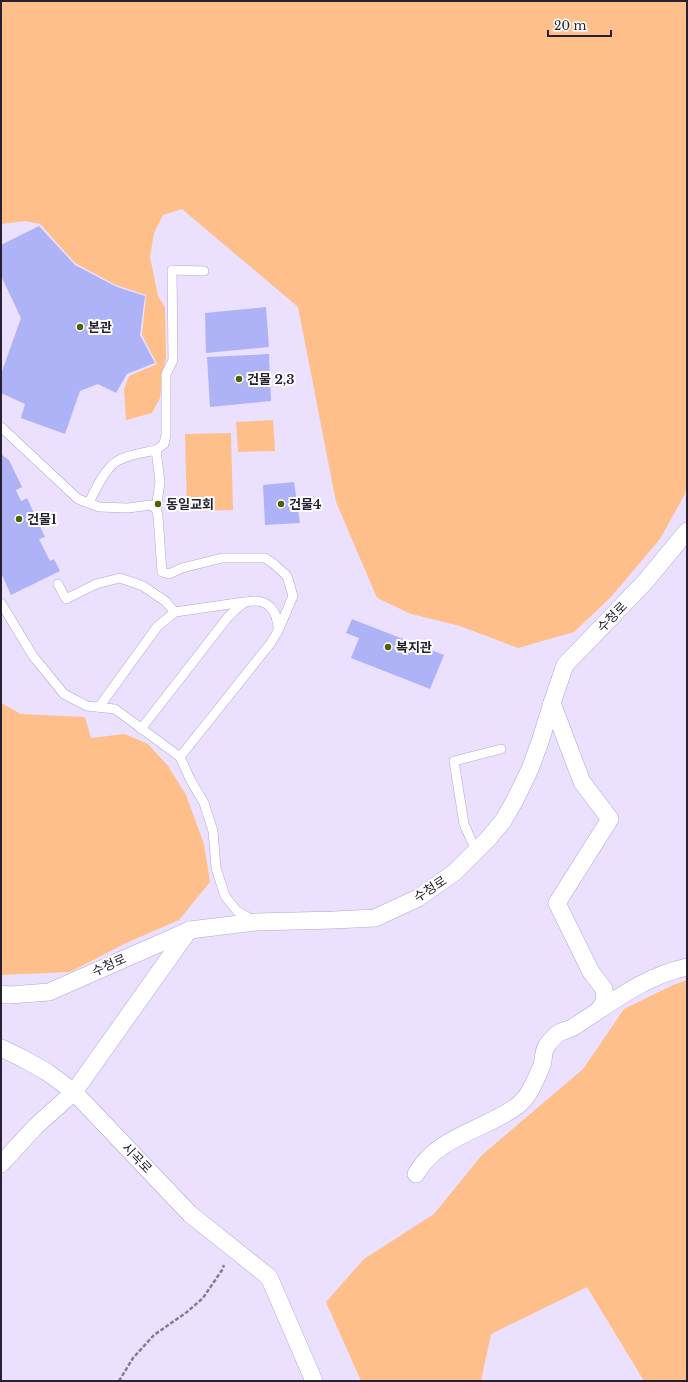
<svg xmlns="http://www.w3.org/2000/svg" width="688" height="1382" viewBox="0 0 688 1382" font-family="'Libre Baskerville','Noto Sans KR',serif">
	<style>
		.green { fill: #ffbf8a }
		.building { fill: #aeb3f8 }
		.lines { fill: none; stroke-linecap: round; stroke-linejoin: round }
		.service-casing { stroke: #b4a4d3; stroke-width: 10 }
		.minor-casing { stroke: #b4a4d3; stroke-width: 18 }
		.path { stroke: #847c93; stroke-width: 2.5; stroke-dasharray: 4 2; stroke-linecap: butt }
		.service { stroke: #fff; stroke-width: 9 }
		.minor { stroke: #fff; stroke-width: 17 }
		.poi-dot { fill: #506003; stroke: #fff; stroke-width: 1.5 }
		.labels { text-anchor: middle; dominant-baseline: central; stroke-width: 4; stroke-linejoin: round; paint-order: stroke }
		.poi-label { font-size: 13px; font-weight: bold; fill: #262031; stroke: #fff; text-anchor: start }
		.street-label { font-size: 13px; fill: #262031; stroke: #fff }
	</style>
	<rect width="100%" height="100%" fill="#ebe1ff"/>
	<g class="green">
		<polygon points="1,1 687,1 687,482 685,494 660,539 611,597 574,632 518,648 460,626 411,614 377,598 336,502 298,307 182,209 163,215 154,233 150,257 158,296 165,307 166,357 163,372 160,398 152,413 126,420 124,389 129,376 157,364 142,335 146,295 116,285 75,263 40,224 26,221 1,224"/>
		<polygon points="273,420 275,451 238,452 236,422"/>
		<polygon points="231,433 233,510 187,511 185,434"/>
		<polygon points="1,703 21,714 85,717 91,738 125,734 148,744 168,766 186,795 204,844 210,882 179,920 126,943 70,972 1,975"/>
		<polygon points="687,980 687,1381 644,1381 587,1287 491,1334 481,1381 361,1381 326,1302 364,1259 434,1214 482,1155 583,1069 624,1009 673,985"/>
	</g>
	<g class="building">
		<polygon points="39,226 75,265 117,287 145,296 140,335 155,363 127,374 116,393 98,384 80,391 65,434 21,418 25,404 1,393 1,374 21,318 1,276 1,245"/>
		<polygon points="266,307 269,347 206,353 205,313"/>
		<polygon points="269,354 271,401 210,407 207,357"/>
		<polygon points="1,454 9,460 22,487 16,490 21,501 27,498 45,537 39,539 50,561 54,559 60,571 11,595 1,573"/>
		<polygon points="294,482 300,523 265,525 263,485"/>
		<polygon points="352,619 444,655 430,689 351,658 359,638 346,633"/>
	</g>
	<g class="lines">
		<defs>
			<g id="service">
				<polyline points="1,427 78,499 99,507 128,508 151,505 156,509 158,516 162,572 169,574 182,568 222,558 265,558 274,564 287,576 293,596 278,631 270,644 180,757"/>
				<path d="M89 503C95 490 106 466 119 460 130 454 143 453 156 450"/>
				<polyline points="156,509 160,482 156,450 164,444 166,434 166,374 173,360 172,270 204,271"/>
				<polyline points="58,584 66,599 96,584 120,578 143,586 165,601 175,612"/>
				<polyline points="1,603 33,656 64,694 87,706 115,709 180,757 191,781 204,803 213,831 216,868 225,896 237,911 255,921"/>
				<polyline points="99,707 157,627 175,612 244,602"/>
				<path d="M141 729 228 617C233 613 240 604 246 602 267 597 278 610 278 630"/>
				<polyline points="476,851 464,824 454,761 501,749"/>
			</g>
			<g id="minor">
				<polyline points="552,703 582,782 610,819 557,903 591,972 604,989 605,1000 599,1010"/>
				<polyline points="189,930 74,1092 190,1214 269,1277 314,1381"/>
				<polyline points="1,994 10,995 49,992 190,930 256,922 334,920 375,918 418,898 455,872 488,839 503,821 515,800 530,769 540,742 552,703 565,665 645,582 687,531"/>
				<polyline points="1,1048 22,1058 47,1072 74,1092 36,1126 1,1164"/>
				<path d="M416 1174C437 1136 485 1130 517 1106 530 1096 536 1079 542 1065 544 1059 543 1052 546 1047 549 1042 556 1034 561 1032 566 1030 571 1029 575 1026 611 1003 644 976 687 967"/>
			</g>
		</defs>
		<use href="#service" class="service-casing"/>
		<use href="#minor" class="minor-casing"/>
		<polyline class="path" points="119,1381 133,1358 154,1335 187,1312 203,1298 222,1270 224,1265"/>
		<use href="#service" class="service"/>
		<use href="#minor" class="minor"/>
	</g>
	<g class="poi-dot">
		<circle cx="80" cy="327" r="4"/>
		<circle cx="239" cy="379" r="4"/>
		<circle cx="158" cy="504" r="4"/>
		<circle cx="281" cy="504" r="4"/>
		<circle cx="19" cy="519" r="4"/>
		<circle cx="388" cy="647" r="4"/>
	</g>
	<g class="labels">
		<g class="poi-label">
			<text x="88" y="327">본관</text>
			<text x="247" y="379">건물 2,3</text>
			<text x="166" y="504">동일교회</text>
			<text x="289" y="504">건물4</text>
			<text x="27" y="519">건물1</text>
			<text x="396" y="647">복지관</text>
		</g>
		<g class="street-label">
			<text transform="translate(612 617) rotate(-46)">수청로</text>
			<text transform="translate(430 889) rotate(-33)">수청로</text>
			<text transform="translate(109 965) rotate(-24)">수청로</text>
			<text transform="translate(137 1158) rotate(46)">시곡로</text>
		</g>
	</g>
	<rect width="688" height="1382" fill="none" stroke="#262031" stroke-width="4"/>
	<path d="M548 30v6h63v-6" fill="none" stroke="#262031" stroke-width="2"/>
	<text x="554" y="30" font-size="12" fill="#262031" stroke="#ffffff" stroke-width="3" paint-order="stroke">20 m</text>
</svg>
